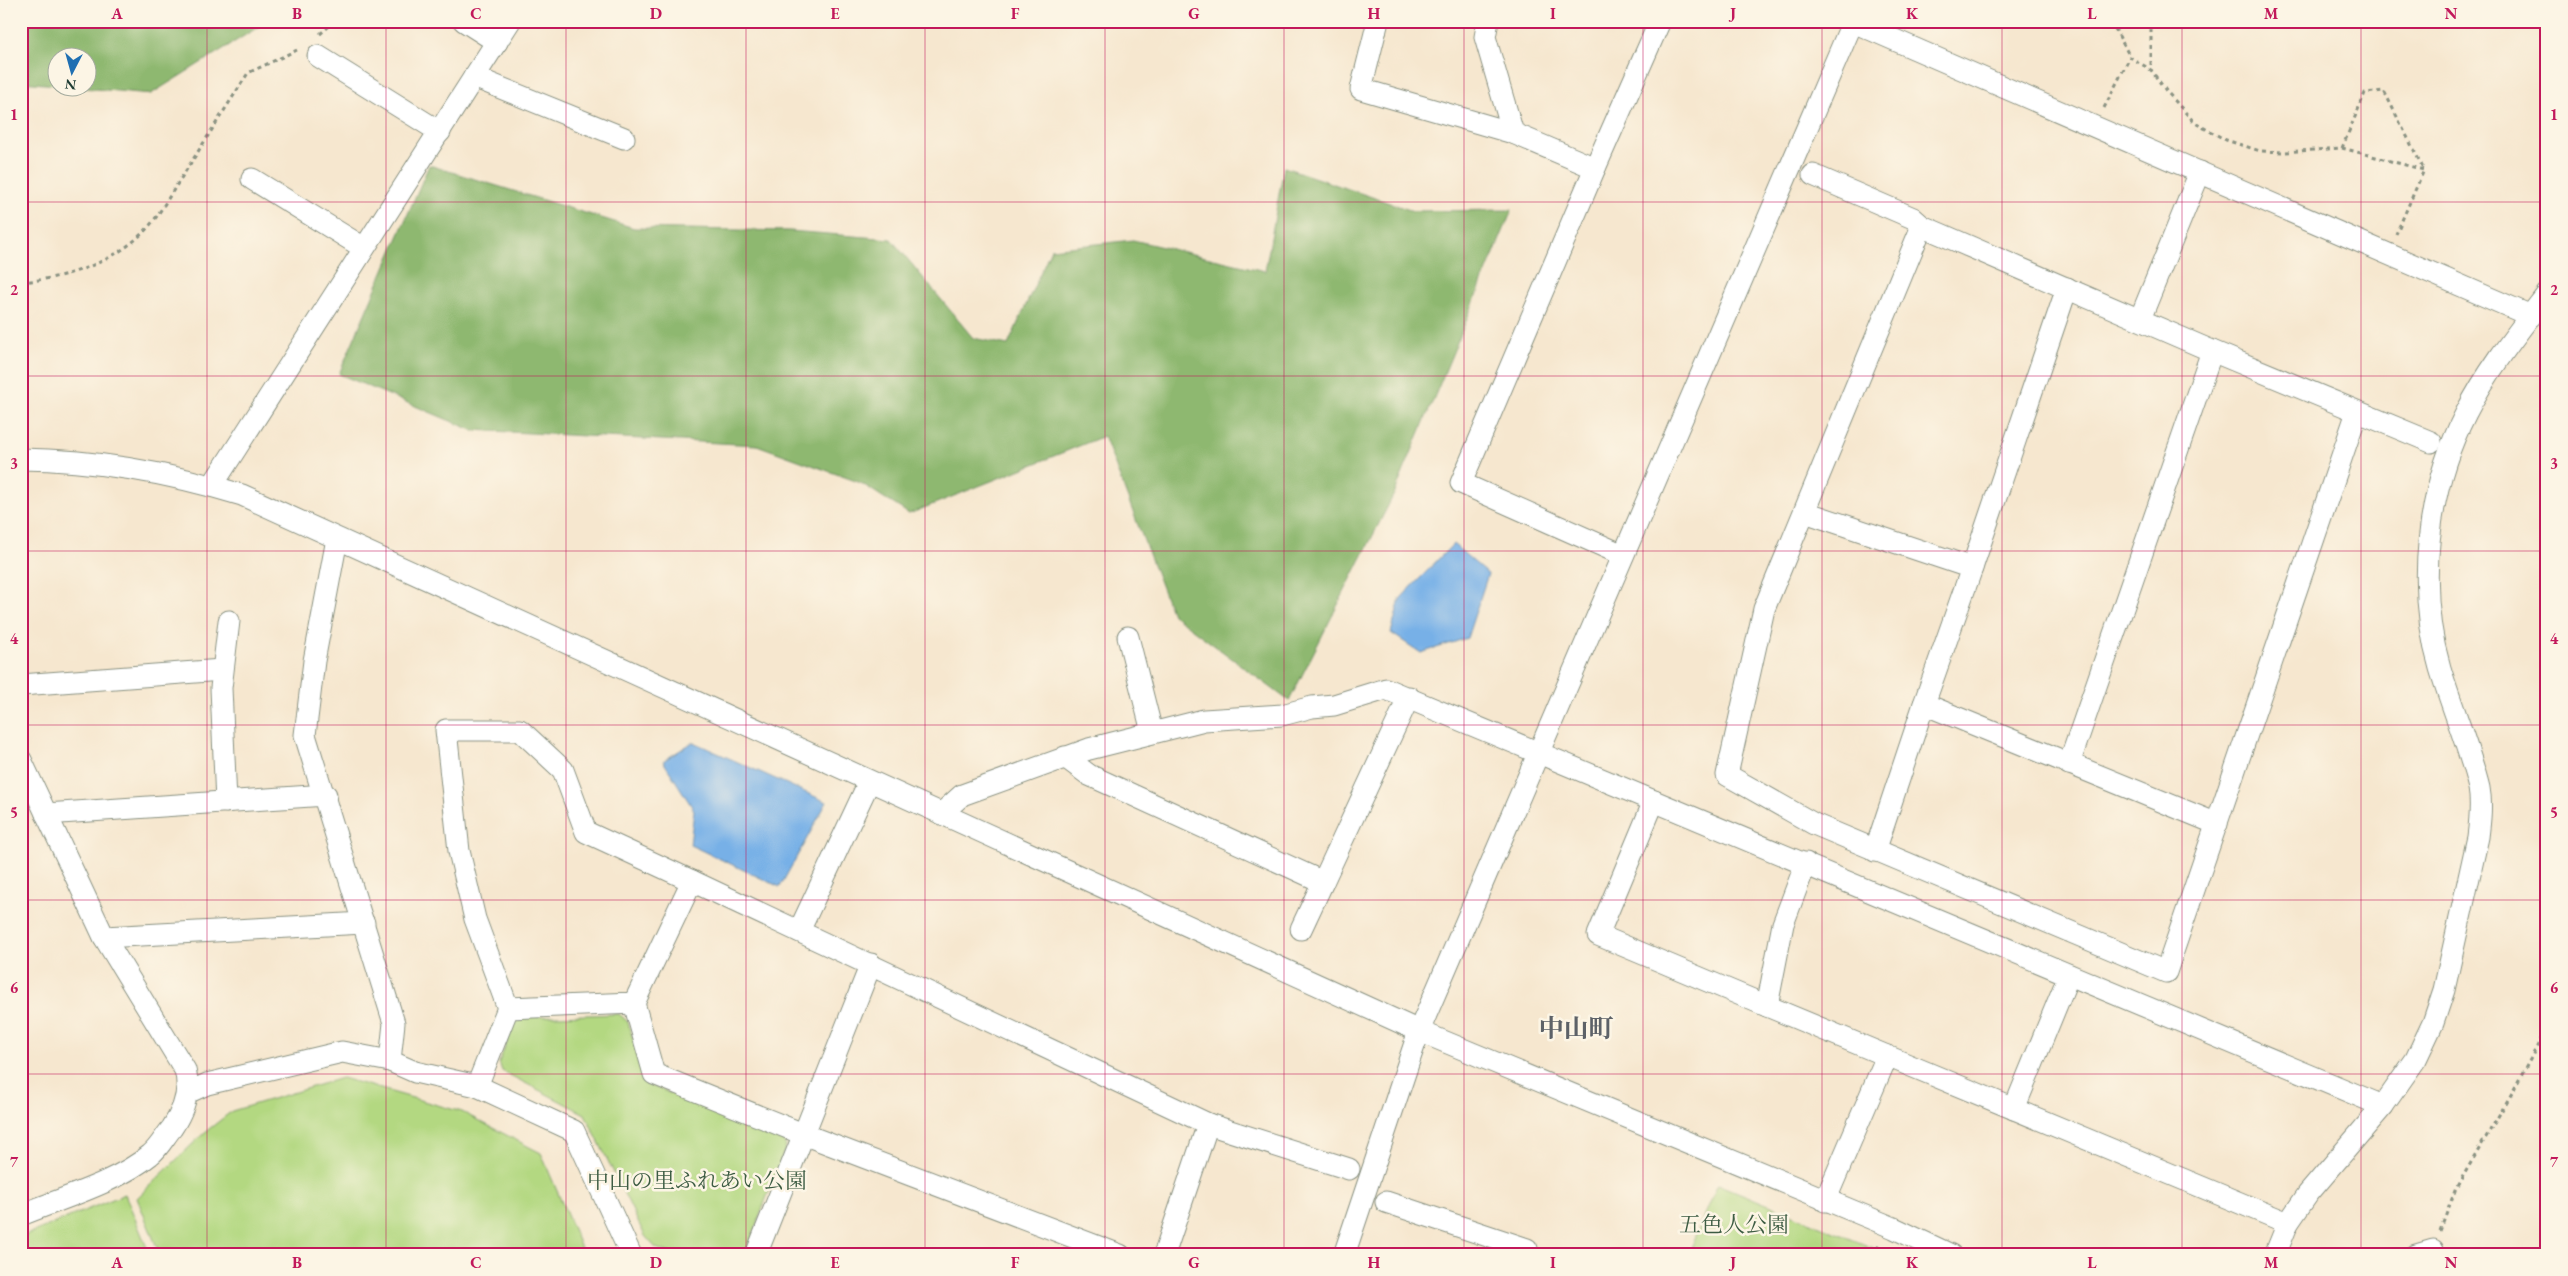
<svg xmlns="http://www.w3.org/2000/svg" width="2568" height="1276" viewBox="0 0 2568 1276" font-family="'EB Garamond','Noto Serif JP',serif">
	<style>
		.green { fill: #b3d881; stroke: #698a5a }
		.forest { fill: #8eb86f; stroke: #567a52 }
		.water { fill: #77b0e7; stroke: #4b768e }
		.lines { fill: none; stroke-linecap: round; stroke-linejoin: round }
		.minor-casing { stroke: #8a9282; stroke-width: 23 }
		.path { stroke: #8a9282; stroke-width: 3; stroke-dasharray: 4 4; stroke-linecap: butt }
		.minor { stroke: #fff; stroke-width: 21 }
		.grid { fill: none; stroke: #c2185b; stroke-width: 1; stroke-opacity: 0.55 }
		.labels { text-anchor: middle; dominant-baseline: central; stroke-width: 5; stroke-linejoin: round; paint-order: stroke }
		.park-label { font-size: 22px; fill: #3d5c43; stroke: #fcf5e5 }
		.quarter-label { font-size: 25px; font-weight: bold; fill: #5d6268; stroke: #fcf5e5 }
		.neatline { fill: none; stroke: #c2185b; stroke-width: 2 }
		.grid-label { font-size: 16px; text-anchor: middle; font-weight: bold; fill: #c2185b }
	</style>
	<rect width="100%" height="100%" fill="#fcf5e5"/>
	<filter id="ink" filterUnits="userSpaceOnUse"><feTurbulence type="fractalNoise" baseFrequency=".02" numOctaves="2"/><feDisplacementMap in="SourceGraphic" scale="10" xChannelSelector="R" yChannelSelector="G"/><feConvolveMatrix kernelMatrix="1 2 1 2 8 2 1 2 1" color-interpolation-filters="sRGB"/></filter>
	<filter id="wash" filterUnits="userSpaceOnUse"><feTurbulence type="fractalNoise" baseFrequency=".0096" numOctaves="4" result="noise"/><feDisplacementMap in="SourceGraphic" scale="20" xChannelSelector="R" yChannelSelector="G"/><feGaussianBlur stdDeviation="1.12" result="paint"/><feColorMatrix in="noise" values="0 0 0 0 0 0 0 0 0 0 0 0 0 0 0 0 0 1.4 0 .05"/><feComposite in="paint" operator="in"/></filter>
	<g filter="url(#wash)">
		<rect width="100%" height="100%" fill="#f6e7cf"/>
		<g class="green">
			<polygon points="619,1014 628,1022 646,1084 780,1135 786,1146 745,1255 675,1255 656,1248 645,1236 585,1114 502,1071 499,1062 514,1024 524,1017"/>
			<polygon points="342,1078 462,1112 541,1153 584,1255 160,1255 137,1198 204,1133 232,1111"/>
			<polygon points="1718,1184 1890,1255 1688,1255"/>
			<polygon points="125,1194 150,1255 21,1255 21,1237"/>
		</g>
		<g class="forest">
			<polygon points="21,21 268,21 151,94 83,88 88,88 88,58 58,58 57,85 21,82"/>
			<polygon points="429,165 634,228 790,231 891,239 973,338 1008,345 1051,249 1133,240 1265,271 1284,167 1413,211 1512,210 1395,492 1289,701 1172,614 1104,436 909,514 861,483 757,445 472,430 339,374"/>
		</g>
		<g class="water">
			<polygon points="1453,544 1488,574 1467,638 1421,653 1391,633 1400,599"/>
			<polygon points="693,742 827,802 780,887 690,845 694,810 663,761"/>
		</g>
	</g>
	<g filter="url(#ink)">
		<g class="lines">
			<defs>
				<g id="minor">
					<polyline points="464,21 497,42"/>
					<polyline points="1378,21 1361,89 1513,133"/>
					<polyline points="1488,21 1485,37 1513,133 1595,168 1461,483 1623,555"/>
					<polyline points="1851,21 2531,316"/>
					<polyline points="318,56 440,132"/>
					<polyline points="474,77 624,138"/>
					<polyline points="1595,168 1660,21"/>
					<polyline points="1813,175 1913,218 1922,226 2212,351 2431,442"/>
					<polyline points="252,179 364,248"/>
					<polyline points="1922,226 1764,609 1727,775 1814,824 2166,972 2357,412"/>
					<polyline points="2140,319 2200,172"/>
					<path d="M21 459C97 460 170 473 242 495L1419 1031 1894 1228 1951 1255"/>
					<polyline points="212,486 510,21"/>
					<polyline points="1805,512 1972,568 1924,704 2217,824"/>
					<polyline points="337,539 314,661 305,735 394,1023 390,1061"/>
					<polyline points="1972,568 2067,288"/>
					<polyline points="1128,637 1152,732"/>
					<polyline points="21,685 222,670"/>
					<polyline points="1065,757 1089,775 1323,882 1409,697"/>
					<path d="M21 760 104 937 185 1070C191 1091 184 1110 172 1128 165 1136 159 1148 150 1155 116 1183 62 1198 21 1215"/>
					<polyline points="2069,764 2212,351"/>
					<polyline points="1654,801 1598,935 1767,1006"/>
					<polyline points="226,802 221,688 229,621"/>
					<polyline points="942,813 962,795 1089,749 1204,720 1282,715 1312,707 1334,705 1386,689 2383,1106"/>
					<polyline points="46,814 326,795"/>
					<polyline points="1875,851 1924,704"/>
					<polyline points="1806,863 1783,924 1767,1006 1887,1056"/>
					<polyline points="1301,929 1323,882"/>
					<polyline points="799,931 869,782"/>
					<polyline points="104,937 364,923"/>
					<polyline points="634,1003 654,1074 803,1134 1120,1255"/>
					<polyline points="508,1008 475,919 459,851 446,730 520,730 563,770 586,832 692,881"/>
					<polyline points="477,1086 508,1008 634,1003 692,881 1208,1124 1164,1255"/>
					<polyline points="187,1093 207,1084 342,1052 390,1061 415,1072 477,1086 574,1131 631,1255"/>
					<polyline points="2014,1109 2069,975"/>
					<polyline points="1208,1124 1349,1169"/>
					<polyline points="1825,1201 1887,1056 2288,1223"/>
					<polyline points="1386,1202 1527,1249"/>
					<polyline points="756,1255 871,964"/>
					<polyline points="1344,1255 1419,1031 1853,21"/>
					<path d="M2275 1255 2288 1223 2308 1194 2383 1106 2416 1059 2433 1023 2444 990 2478 837C2480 821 2482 804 2479 788 2469 747 2452 708 2440 668 2416 587 2427 489 2466 413 2487 371 2518 332 2547 294"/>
					<polyline points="2416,1255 2433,1250"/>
				</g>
			</defs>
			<use href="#minor" class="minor-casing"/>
			<g class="path">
				<polyline points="2111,21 2130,57"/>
				<polyline points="2151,21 2151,70"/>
				<polyline points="320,34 335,21"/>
				<polyline points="2104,108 2130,57 2151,70 2167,92 2195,123 2226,140 2260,151 2285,152 2342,148 2424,170 2396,234"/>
				<polyline points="2342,148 2365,93 2384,91 2424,170"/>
				<path d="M21 282C71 278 127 259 157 216L248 73 297 50"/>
				<polyline points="2440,1231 2456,1188 2512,1093 2547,1028"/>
				<polyline points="1871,1255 1879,1246"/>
			</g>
			<use href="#minor" class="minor"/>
		</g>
	</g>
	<path class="grid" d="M207 21V1255M386 21V1255M566 21V1255M746 21V1255M925 21V1255M1105 21V1255M1284 21V1255M1464 21V1255M1643 21V1255M1822 21V1255M2002 21V1255M2182 21V1255M2361 21V1255M21 202H2547M21 376H2547M21 551H2547M21 725H2547M21 900H2547M21 1074H2547"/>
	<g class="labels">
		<g class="park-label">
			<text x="697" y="1180">中山の里ふれあい公園</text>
			<text x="1734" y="1224">五色人公園</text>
		</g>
		<g class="quarter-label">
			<text x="1576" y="1028">中山町</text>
		</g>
	</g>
	<rect width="2568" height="1276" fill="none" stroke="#fcf5e5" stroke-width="55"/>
	<g transform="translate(72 72) rotate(186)"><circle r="24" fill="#fcf5e5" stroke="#a4ab9e"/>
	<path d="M0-4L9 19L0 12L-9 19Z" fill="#1f6fb2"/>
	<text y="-8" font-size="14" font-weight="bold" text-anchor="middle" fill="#1f3d34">N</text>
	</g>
	<rect x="28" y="28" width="2512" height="1220" class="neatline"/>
	<g class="grid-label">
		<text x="117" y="19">A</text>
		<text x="297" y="19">B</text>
		<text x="476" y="19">C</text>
		<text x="656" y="19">D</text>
		<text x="835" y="19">E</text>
		<text x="1015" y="19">F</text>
		<text x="1194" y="19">G</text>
		<text x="1374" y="19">H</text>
		<text x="1553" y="19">I</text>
		<text x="1733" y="19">J</text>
		<text x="1912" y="19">K</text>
		<text x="2092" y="19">L</text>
		<text x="2271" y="19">M</text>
		<text x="2451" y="19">N</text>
		<text x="14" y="120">1</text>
		<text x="2554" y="120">1</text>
		<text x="14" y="295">2</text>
		<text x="2554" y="295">2</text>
		<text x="14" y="469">3</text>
		<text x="2554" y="469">3</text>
		<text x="14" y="644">4</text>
		<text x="2554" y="644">4</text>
		<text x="14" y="818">5</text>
		<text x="2554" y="818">5</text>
		<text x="14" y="993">6</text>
		<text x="2554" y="993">6</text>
		<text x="14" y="1167">7</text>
		<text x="2554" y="1167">7</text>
		<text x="117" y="1268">A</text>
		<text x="297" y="1268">B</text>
		<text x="476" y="1268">C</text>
		<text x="656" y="1268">D</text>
		<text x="835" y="1268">E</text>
		<text x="1015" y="1268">F</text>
		<text x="1194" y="1268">G</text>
		<text x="1374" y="1268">H</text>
		<text x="1553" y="1268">I</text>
		<text x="1733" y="1268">J</text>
		<text x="1912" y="1268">K</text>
		<text x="2092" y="1268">L</text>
		<text x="2271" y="1268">M</text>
		<text x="2451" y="1268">N</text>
	</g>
</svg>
